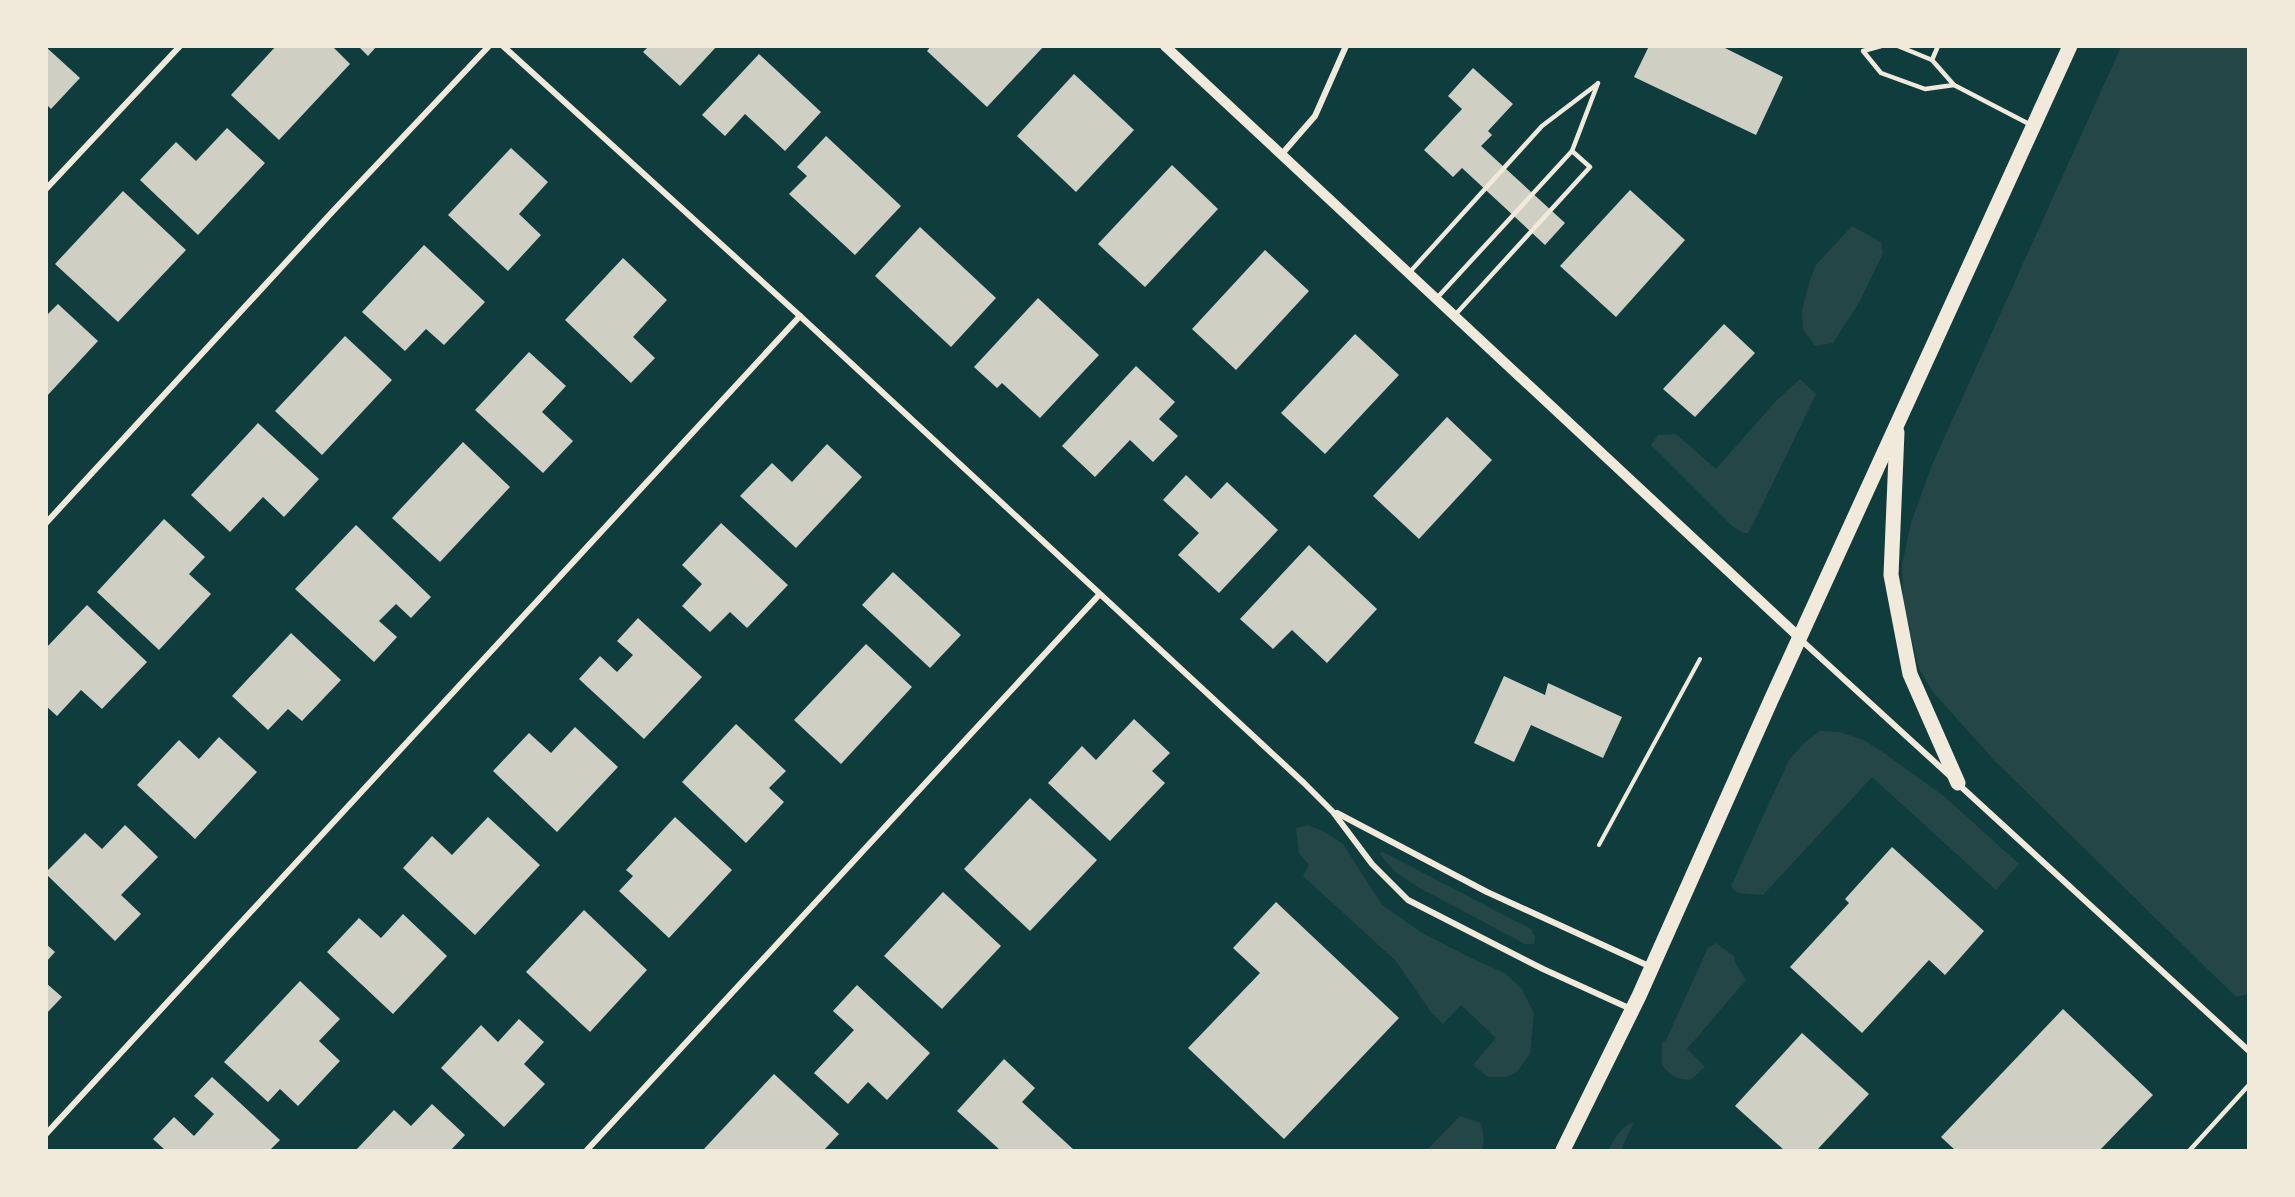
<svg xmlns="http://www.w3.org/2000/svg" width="2295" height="1197" viewBox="0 0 2295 1197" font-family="Signika,sans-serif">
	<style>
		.green { fill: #244646 }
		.building { fill: #cfcfc3 }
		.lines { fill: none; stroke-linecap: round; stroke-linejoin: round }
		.path { stroke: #f1e9da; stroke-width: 4 }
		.service { stroke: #f1e9da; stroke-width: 4.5 }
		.minor { stroke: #f1e9da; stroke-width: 6 }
		.tertiary { stroke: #f1e9da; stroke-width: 10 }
		.primary { stroke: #f1e9da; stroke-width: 15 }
	</style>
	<rect width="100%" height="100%" fill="#0f3d3e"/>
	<g class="green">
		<polygon points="2121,47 2248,47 2248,994 2236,997 1994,760 1933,692 1919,669 1903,603 1902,565 1911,523 1932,465"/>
		<polygon points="1852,226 1881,242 1883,253 1860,301 1833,343 1815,346 1803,329 1802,309 1810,280 1816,265"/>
		<polygon points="1800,379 1816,394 1753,524 1748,533 1743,533 1731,525 1651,445 1658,435 1676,434 1716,469 1775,402"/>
		<polygon points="1820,731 1839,732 1864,740 1887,755 1945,797 2019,864 1996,890 1872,777 1763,895 1737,893 1731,886 1789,760 1804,743"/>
		<polygon points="1308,825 1325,832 1343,844 1382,905 1422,933 1475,960 1505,973 1522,989 1534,1014 1530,1054 1517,1072 1506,1077 1488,1077 1473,1065 1496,1038 1461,1005 1443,1024 1431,1012 1396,961 1303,876 1309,865 1299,853 1296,828"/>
		<polygon points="1383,852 1531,929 1535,937 1534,944 1525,944 1416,886 1394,871 1379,853"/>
		<path d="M1716 943 1734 956 1735 962 1746 980 1687 1049 1705 1067 1690 1080C1675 1078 1672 1077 1662 1065V1043L1666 1040 1708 948Z"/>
		<polygon points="1460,1116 1481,1123 1484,1140 1482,1150 1427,1150"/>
		<path d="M1634 1122 1621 1150H1609C1615 1137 1620 1128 1634 1122Z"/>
	</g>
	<g class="building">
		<polygon points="276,46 332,46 350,64 279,140 231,95"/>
		<polygon points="358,46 377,46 368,56"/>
		<polygon points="649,46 717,46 680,86 643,52"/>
		<polygon points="931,46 1044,46 987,107 927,51"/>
		<polygon points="1649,46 1721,46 1783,77 1756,135 1634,77"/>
		<polygon points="46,47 80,78 51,109 46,104"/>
		<polygon points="759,54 821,112 785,151 745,114 725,136 702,115"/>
		<polygon points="1473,68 1513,104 1488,131 1492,135 1481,146 1565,223 1545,245 1462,168 1453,177 1424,150 1462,109 1448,96"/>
		<polygon points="1074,74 1134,130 1076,192 1017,136"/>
		<polygon points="227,128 265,163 198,235 140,180 176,142 196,161"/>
		<polygon points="826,136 901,206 855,255 789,194 807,176 797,167"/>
		<polygon points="511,148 548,182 519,214 541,235 508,271 448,215"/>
		<polygon points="1172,165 1218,209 1145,287 1098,244"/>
		<polygon points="1630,190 1685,240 1616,317 1560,266"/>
		<polygon points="123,191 186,250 118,322 55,264"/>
		<polygon points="920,227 996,298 951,347 875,276"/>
		<polygon points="424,245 485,302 444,345 426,329 405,351 362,312"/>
		<polygon points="1265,250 1309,291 1236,370 1192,329"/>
		<polygon points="623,258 667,300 633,337 655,358 631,383 565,320"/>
		<polygon points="1038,298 1099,355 1040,418 1002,383 997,388 974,367"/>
		<polygon points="58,304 98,341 46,397 46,316"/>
		<polygon points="1724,324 1755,353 1695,417 1663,389"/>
		<polygon points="1355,334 1399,375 1325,454 1281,413"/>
		<polygon points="345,336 392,380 322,455 275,411"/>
		<polygon points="529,352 566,386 542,412 573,441 543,473 475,410"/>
		<polygon points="1136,366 1175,402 1159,419 1178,436 1153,462 1130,440 1095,477 1062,446"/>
		<polygon points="1447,417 1492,460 1419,539 1373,496"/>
		<polygon points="258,423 319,479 284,517 263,497 230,532 191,495"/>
		<polygon points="463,442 510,487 440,562 392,518"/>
		<polygon points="827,444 862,477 796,548 740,496 772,463 792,482"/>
		<polygon points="1186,475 1211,499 1227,482 1278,530 1219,593 1178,555 1199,533 1163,500"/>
		<polygon points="164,519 205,557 189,574 211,594 159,650 97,592"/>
		<polygon points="721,523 788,585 747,628 730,612 710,632 682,606 702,584 682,565"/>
		<polygon points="356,525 431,597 411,618 396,604 379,621 397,637 374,662 295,589"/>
		<polygon points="1309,545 1377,609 1327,663 1292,630 1273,649 1240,619"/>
		<polygon points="893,572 961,635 930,668 862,605"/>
		<polygon points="87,605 147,662 102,709 81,690 57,716 46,706 46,648"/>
		<polygon points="638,618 702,677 644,739 579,679 600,656 617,672 633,655 617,641"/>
		<polygon points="291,633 341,680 302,721 288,709 268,730 232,696"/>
		<polygon points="866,644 912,687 841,764 794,720"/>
		<polygon points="1504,676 1545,695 1548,683 1622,717 1603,758 1531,725 1514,762 1474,743"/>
		<polygon points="1134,719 1170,753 1152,771 1165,783 1110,841 1048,783 1082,746 1096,760"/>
		<polygon points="736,724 786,771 769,788 784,802 746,843 682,782"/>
		<polygon points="575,727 618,767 557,832 493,771 529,733 551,753"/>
		<polygon points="219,737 257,772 195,839 137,785 179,740 199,759"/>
		<polygon points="1030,798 1097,860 1030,931 964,869"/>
		<polygon points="488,817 540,865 475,935 403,868 432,836 452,855"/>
		<polygon points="675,817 732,870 669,938 619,891 633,876 626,870"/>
		<polygon points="125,825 158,857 121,895 141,914 115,941 46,874 46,872 85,833 102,849"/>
		<polygon points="1892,847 1984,931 1945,975 1929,960 1862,1033 1790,967 1849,903 1845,899"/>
		<polygon points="943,892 1001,946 942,1009 884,956"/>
		<polygon points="1276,902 1399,1018 1284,1139 1188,1048 1260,973 1233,948"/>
		<polygon points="584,910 647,970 590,1032 526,972"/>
		<polygon points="403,914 447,956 393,1014 327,952 359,918 381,938"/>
		<polygon points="46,944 55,952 46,962"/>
		<polygon points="300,981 340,1019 319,1041 340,1061 298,1106 280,1089 268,1102 224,1062"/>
		<polygon points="46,983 62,997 46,1014"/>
		<polygon points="857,985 930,1053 887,1100 868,1082 848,1104 814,1073 854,1030 833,1011"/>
		<polygon points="2063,1009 2153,1095 2100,1150 1955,1150 1941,1137"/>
		<polygon points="519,1019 544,1042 524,1064 545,1084 504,1127 441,1068 481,1025 498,1042"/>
		<polygon points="1802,1033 1869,1094 1817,1150 1784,1150 1735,1106"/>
		<polygon points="1004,1059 1035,1088 1022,1102 1074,1150 1000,1150 957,1111"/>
		<polygon points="774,1074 839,1134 824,1150 703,1150"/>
		<polygon points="212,1077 280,1140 270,1150 165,1150 153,1139 174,1117 194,1136 214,1114 194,1096"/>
		<polygon points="432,1104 465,1135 451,1150 356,1150 394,1110 411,1126"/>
	</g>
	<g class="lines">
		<polyline class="path" points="1599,845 1700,659"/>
		<g class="service">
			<polyline points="1881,46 1863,51 1881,73 1925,89 1954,85 1932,60 1898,46"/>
			<polyline points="1932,60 1938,46"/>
			<polyline points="1954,85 2031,125"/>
			<polyline points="1409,273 1542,126 1596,85"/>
			<polyline points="1436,299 1572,151"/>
			<polyline points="1455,315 1590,167 1572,151 1598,83"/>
			<polyline points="2190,1150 2248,1086"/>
		</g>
		<g class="minor">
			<polyline points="503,46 800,316 1304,783 1333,812 1372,864 1408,900 1543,969 1631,1009"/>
			<polyline points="1281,155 1315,116 1346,46"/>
			<polyline points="46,189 180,46"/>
			<polyline points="46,523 334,210 489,46"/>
			<polyline points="1800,639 1950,776"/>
			<polyline points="1957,783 2248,1050"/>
			<polyline points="1337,813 1487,892 1651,967"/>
			<polyline points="46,1134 800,316"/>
			<polyline points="587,1150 1099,595"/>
		</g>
		<polyline class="tertiary" points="1165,46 1800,638"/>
		<g class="primary">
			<polyline points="1897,432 1891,575 1910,674 1958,783"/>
			<polyline points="1563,1150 1639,996 1771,700 2070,46"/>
		</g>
	</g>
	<rect width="2295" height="1197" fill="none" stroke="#f1e9da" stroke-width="96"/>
</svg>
